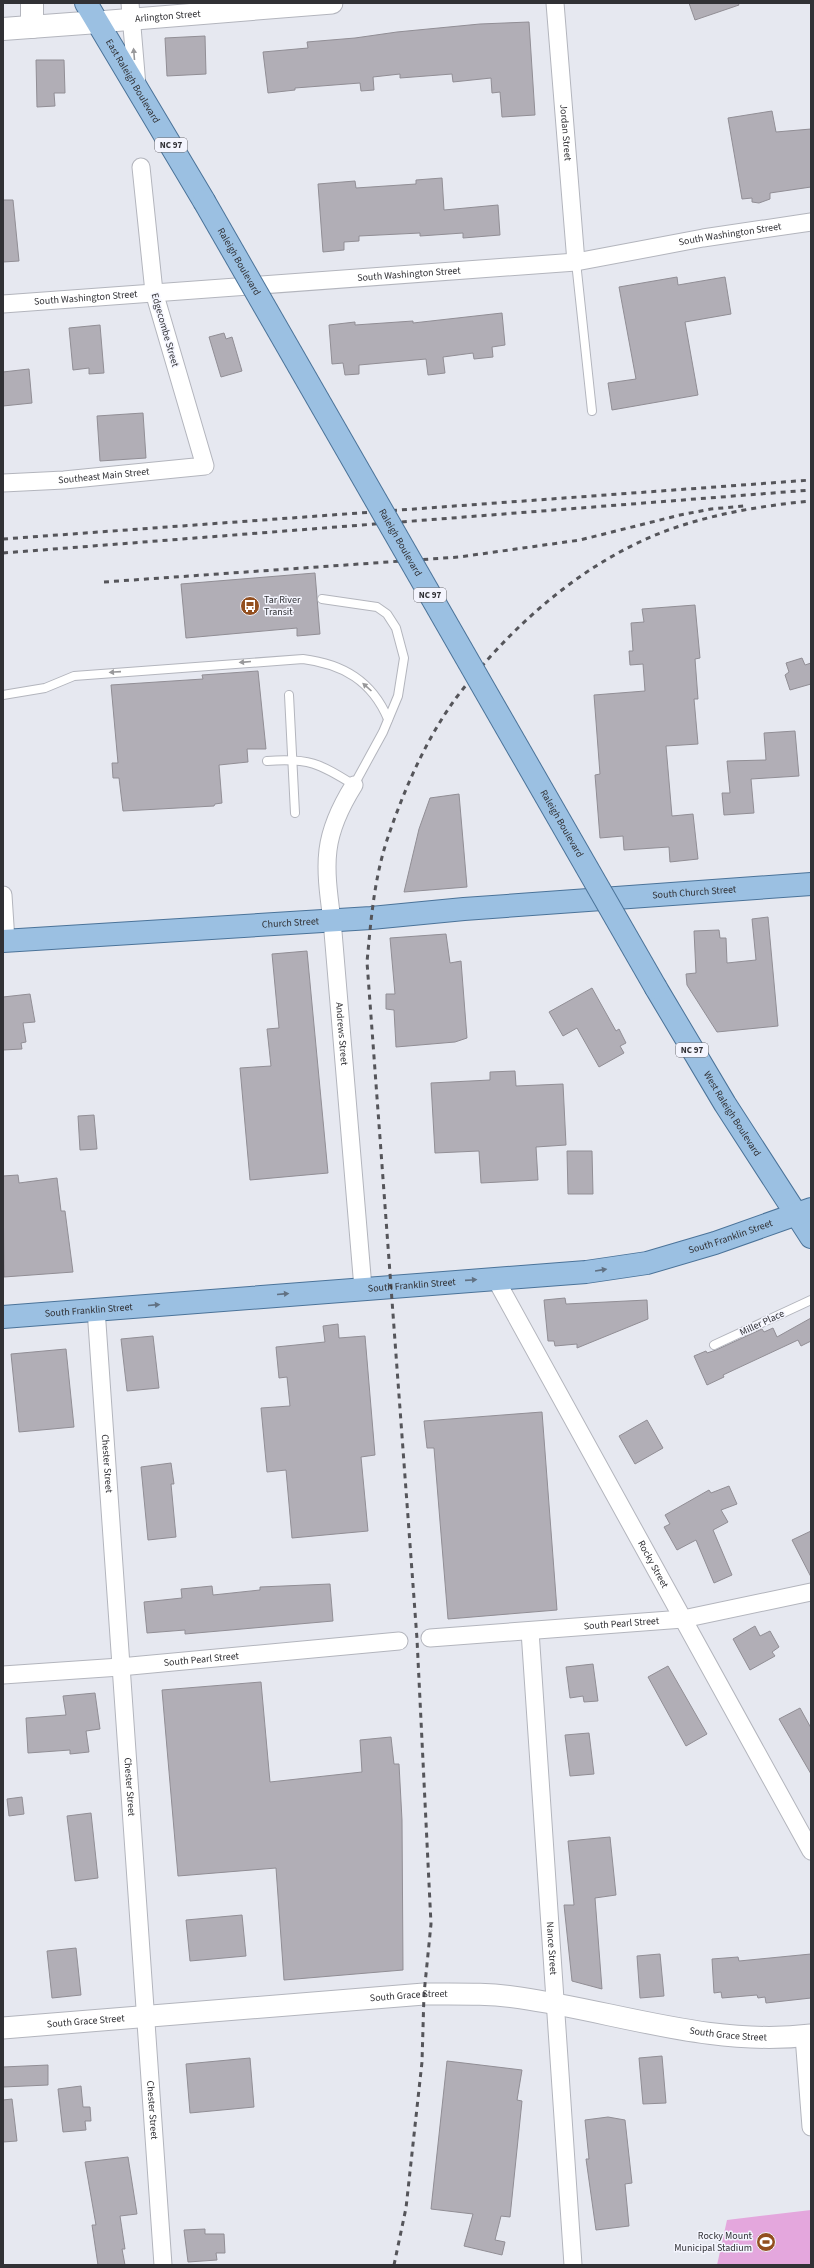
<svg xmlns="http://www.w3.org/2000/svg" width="814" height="2268" viewBox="0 0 814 2268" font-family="'Source Sans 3',sans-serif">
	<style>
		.green { fill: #e4a7dd }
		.building { fill: #b1aeb6; stroke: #918e95 }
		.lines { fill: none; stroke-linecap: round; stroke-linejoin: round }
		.service-casing { stroke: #b3b5bd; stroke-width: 10 }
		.minor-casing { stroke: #b3b5bd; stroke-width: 19 }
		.tertiary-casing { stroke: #b3b5bd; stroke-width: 23 }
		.secondary-casing { stroke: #b3b5bd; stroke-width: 24 }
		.primary-casing { stroke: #4b7399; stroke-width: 24 }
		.service { stroke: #fff; stroke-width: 8 }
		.minor { stroke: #fff; stroke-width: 17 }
		.tertiary { stroke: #fff; stroke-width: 21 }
		.secondary { stroke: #fff; stroke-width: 22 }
		.primary { stroke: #9bc0e2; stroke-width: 22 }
		.rail { stroke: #55555a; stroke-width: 3; stroke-dasharray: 5 5; stroke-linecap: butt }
		.primary-bridge-casing { stroke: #4b7399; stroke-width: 24; stroke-linecap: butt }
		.primary-bridge { stroke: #9bc0e2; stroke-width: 22 }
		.oneway { fill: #98989a }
		.oneway2 { fill: #617183 }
		.labels { text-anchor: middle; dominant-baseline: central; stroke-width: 3; stroke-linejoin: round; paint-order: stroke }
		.shield { fill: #f4f5fe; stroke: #6c6c71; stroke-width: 1 }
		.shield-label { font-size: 9px; font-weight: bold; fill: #313135 }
		.street-label { font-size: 10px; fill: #313135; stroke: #f4f5fe }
		.poi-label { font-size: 10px; fill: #313135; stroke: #f4f5fe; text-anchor: start }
	</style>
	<rect width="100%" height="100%" fill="#e6e8f0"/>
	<polygon class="green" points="811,2210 811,2265 717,2265 727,2220"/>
	<g class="building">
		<polygon points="689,3 738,3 739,5 695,20"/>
		<polygon points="529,22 535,115 502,117 500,92 492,93 491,78 453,82 452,74 400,78 400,74 373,77 374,90 361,91 360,83 295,88 295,90 268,93 263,52 308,48 307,42 355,38 397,32 480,24"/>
		<polygon points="205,36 206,74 167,76 165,38"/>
		<polygon points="36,60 64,60 65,93 54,93 55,106 37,107"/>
		<polygon points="772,111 776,132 811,129 811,187 770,193 770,199 759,203 752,202 752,198 742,199 728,118"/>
		<polygon points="442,178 444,210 498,205 500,235 463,238 463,233 420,236 420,233 359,236 359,241 344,242 344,250 323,252 318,184 355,181 356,188 416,184 416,180"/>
		<polygon points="3,200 13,200 19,261 3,262"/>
		<polygon points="677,277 678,285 725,277 731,314 685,322 698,395 612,410 608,383 636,379 619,287"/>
		<polygon points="502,313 505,345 492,347 493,357 474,359 473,353 443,357 445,373 428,375 426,359 359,365 359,374 345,375 343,363 332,364 329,325 355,322 355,325 413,321 413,323"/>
		<polygon points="100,325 104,373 89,374 89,368 73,370 69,328"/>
		<polygon points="224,333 226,339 232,337 242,371 221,377 209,337"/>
		<polygon points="29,369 32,403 3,406 3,372"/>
		<polygon points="143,413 146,458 100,461 97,416"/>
		<polygon points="315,573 320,634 297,636 297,628 186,638 181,584"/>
		<polygon points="695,605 700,658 695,659 698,699 694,699 698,744 666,746 672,816 693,814 698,859 670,862 669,847 624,850 623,836 600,838 595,775 600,774 594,695 645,691 643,664 630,665 629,651 633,651 631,623 644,622 642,609"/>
		<polygon points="802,658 805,665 811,663 811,684 790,690 785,675 789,672 786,663"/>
		<polygon points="258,671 266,749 247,749 248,762 219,765 222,803 215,804 214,806 123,811 119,778 113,778 112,763 118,763 111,685 203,679 202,675"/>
		<polygon points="795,731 799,776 751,779 754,813 724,815 722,793 730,793 727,761 766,760 764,733"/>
		<polygon points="459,794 467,887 404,892 419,829 430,798"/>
		<polygon points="768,917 778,1026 717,1032 687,985 686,974 696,973 694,931 719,930 720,938 726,938 727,963 756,960 752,919"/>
		<polygon points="446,934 450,963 461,961 467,1038 455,1042 396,1047 394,1010 386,1009 386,994 395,994 390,938"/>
		<polygon points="307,951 328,1173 250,1180 240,1068 271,1066 267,1029 279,1028 272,954"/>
		<polygon points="592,988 616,1031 619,1029 626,1043 620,1046 624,1053 599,1067 577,1028 563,1036 549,1012"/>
		<polygon points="30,994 35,1022 23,1023 26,1042 21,1043 22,1049 3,1050 3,997"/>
		<polygon points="515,1071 516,1086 563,1084 566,1145 536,1147 538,1180 481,1183 479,1151 435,1153 431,1083 490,1080 490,1072"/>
		<polygon points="94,1115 97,1149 80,1150 78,1116"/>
		<polygon points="567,1151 592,1151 593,1194 568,1194"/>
		<polygon points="18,1175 19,1183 57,1178 61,1211 65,1211 73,1272 4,1277 3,1176"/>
		<polygon points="565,1298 566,1304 647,1300 648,1319 577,1348 577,1344 555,1346 554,1341 548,1341 544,1300"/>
		<polygon points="811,1318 811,1341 801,1346 798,1340 723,1375 724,1377 707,1385 694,1356 706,1351 707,1353 716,1350 762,1329 764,1332 773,1328 777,1337"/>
		<polygon points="338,1324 339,1338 365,1336 375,1455 361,1457 368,1531 292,1538 286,1470 267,1472 261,1408 290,1406 287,1377 279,1378 276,1347 325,1342 323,1326"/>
		<polygon points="153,1336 159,1388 127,1391 121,1339"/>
		<polygon points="66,1349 74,1427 19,1432 11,1354"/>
		<polygon points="542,1412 557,1610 448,1619 434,1448 427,1448 424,1421"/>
		<polygon points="647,1420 663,1448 635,1464 619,1436"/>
		<polygon points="171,1463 174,1484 171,1484 176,1537 148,1540 141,1467"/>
		<polygon points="729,1486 737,1504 721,1510 728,1522 713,1530 732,1575 714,1583 696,1540 677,1550 664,1527 670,1524 665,1515 709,1490 711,1493"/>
		<polygon points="811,1531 811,1577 792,1540"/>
		<polygon points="330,1584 333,1621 185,1634 185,1630 147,1633 144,1602 182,1598 181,1589 212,1586 213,1595 260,1590 260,1587"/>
		<polygon points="755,1626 760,1636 770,1631 779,1647 772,1652 775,1656 750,1670 733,1639"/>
		<polygon points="593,1664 598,1701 584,1702 583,1696 570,1698 566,1667"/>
		<polygon points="668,1666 707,1734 686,1746 648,1677"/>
		<polygon points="261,1682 270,1782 362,1772 360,1740 391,1737 394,1764 399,1764 402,1820 403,1970 284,1980 276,1868 178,1876 162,1690"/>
		<polygon points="95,1693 100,1729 86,1731 89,1752 70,1754 70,1750 28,1753 26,1718 66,1715 63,1696"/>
		<polygon points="800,1708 811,1728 811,1774 779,1719"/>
		<polygon points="589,1733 594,1774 570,1776 565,1735"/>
		<polygon points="22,1797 24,1814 9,1816 7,1799"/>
		<polygon points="91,1813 98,1878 75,1881 67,1816"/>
		<polygon points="610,1837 616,1895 595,1898 602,1989 572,1981 564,1905 574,1905 568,1841"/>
		<polygon points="242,1915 246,1956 190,1961 186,1920"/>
		<polygon points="76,1948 81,1995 52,1998 47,1951"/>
		<polygon points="660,1954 664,1996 640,1998 637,1956"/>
		<polygon points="811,1954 811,1998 766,2003 765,1997 758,1998 757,1995 722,1998 721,1992 714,1993 712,1959 738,1957 739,1961"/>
		<polygon points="662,2056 666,2103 643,2104 639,2058"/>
		<polygon points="250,2058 254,2107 190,2113 186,2064"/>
		<polygon points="447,2061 522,2070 517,2100 522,2101 510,2217 501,2216 495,2240 505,2242 502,2255 464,2246 473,2214 431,2209"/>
		<polygon points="48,2065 48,2085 3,2087 3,2067"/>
		<polygon points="81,2086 83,2107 90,2107 91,2121 85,2121 86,2130 63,2132 58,2089"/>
		<polygon points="12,2099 17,2141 3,2142 3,2100"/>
		<polygon points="608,2117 625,2120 632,2183 625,2184 629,2226 596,2230 586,2159 589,2159 585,2120"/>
		<polygon points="128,2157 137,2214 120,2216 125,2249 122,2249 125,2265 98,2265 92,2225 96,2225 85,2162"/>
		<polygon points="205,2229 205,2234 224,2234 225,2253 216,2253 217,2260 188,2262 184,2230"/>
	</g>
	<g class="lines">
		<defs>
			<g id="service">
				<polyline points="576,262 592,411"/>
				<path d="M3 695 45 688 74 676 303 659C343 664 372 681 388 719"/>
				<polyline points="289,695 295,813"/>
				<path d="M267 761C309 758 319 763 354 785L383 732 398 696 404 658 396 628 387 614 377 607 322 599"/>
				<polyline points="714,1345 811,1300"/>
			</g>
			<g id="minor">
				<polyline points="130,3 137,86"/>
				<path id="s1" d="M555 3 576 262"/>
				<path id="s2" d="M3 304 576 262 703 238 811 222"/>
				<path id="s3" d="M3 483 64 480 205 466 154 292 141 167"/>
				<path id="s4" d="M354 785C322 836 324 862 332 920L363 1288"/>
				<polyline points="3,895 6,941"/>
				<path id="s5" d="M495 1278 811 1851"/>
				<path id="s6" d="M96 1309 163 2265"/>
				<path id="s7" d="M530 1631 573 2265"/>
				<path id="s8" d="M430 1638 683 1619 811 1592"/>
				<path id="s9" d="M3 1675 120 1667 399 1641"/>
				<polyline points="804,2036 811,2127"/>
			</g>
			<g id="tertiary">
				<path id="s10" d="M98 22 332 3"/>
				<path id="s11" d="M3 2028 424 1994C457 1994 489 1993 521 1998 617 2012 712 2047 811 2035"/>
			</g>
			<g id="secondary">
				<polyline points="32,3 32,27"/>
				<polyline points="3,29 98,22"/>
			</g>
			<g id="primary">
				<path id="s12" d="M86 3 204 201"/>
				<path id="s13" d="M3 941 371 918 464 909 811 884"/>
				<path id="s14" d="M656 988 725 1104 811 1237"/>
				<path id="s15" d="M3 1317 586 1272 647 1263 715 1243 811 1209"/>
			</g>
		</defs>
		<use href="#service" class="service-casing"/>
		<use href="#minor" class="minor-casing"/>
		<use href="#tertiary" class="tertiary-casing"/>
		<use href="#secondary" class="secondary-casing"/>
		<use href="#primary" class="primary-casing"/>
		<use href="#service" class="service"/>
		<use href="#minor" class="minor"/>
		<use href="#tertiary" class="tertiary"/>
		<use href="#secondary" class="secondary"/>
		<use href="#primary" class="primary"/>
		<g class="rail">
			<polyline points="3,539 811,480"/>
			<polyline points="3,553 811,490"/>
			<polyline points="104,582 459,557 580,540 680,515 711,509 744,506"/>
			<path d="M394 2265 406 2208 422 2062 424 1994 431 1924 417 1639 367 962C371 920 374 878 388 837 404 790 426 739 456 698 513 623 591 554 683 525 724 512 768 505 811 501"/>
		</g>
		<defs>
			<g id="primary-bridge">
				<path id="s16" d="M204 201 656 988"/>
			</g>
		</defs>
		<use href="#primary-bridge" class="primary-bridge-casing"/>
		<use href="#primary-bridge" class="primary-bridge"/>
	</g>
	<defs><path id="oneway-solid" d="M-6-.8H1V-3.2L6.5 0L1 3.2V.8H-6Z"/></defs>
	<g class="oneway">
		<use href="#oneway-solid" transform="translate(134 54) rotate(-95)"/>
		<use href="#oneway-solid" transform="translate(245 662) rotate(175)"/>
		<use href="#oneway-solid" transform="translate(115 672) rotate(176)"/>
		<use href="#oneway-solid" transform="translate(367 687) rotate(-138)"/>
	</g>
	<g class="oneway2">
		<use href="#oneway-solid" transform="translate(601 1270) rotate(-9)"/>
		<use href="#oneway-solid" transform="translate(471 1280) rotate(-4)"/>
		<use href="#oneway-solid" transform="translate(283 1294) rotate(-5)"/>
		<use href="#oneway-solid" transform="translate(154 1305) rotate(-5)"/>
	</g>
	<defs>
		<symbol id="bus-disc" viewBox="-11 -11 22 22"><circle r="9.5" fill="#924f1f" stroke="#f4f5fe"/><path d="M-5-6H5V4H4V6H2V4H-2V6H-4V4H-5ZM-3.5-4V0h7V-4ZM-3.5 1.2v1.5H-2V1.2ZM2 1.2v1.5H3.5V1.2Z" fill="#fff"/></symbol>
		<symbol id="stadium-disc" viewBox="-11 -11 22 22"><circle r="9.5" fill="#924f1f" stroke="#f4f5fe"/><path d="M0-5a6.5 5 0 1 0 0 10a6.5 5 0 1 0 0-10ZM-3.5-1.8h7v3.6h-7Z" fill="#fff"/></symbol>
	</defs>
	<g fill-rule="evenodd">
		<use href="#bus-disc" x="239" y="595" width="22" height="22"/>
		<use href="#stadium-disc" x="755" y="2231" width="22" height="22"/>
	</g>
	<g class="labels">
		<g class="shield">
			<rect x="155" y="138" width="32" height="14" rx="3"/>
			<rect x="414" y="588" width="32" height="14" rx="3"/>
			<rect x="676" y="1043" width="32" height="14" rx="3"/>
		</g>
		<g class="shield-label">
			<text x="171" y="145">NC 97</text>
			<text x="430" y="595">NC 97</text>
			<text x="692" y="1050">NC 97</text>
		</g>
		<g class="street-label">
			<text stroke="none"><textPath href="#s10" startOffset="70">Arlington Street</textPath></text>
			<text stroke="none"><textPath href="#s12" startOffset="91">East Raleigh Boulevard</textPath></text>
			<text stroke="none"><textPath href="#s1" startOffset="130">Jordan Street</textPath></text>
			<text stroke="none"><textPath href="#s2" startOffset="731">South Washington Street</textPath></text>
			<text stroke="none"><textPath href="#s16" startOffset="70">Raleigh Boulevard</textPath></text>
			<text stroke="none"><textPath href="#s2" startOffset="407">South Washington Street</textPath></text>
			<text stroke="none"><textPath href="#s2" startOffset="83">South Washington Street</textPath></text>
			<text transform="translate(165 330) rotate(74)">Edgecombe Street</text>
			<text stroke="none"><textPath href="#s3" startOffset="101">Southeast Main Street</textPath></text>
			<text stroke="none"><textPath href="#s16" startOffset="394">Raleigh Boulevard</textPath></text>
			<text stroke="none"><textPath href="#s16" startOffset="718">Raleigh Boulevard</textPath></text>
			<text stroke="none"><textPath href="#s13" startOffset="693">South Church Street</textPath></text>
			<text stroke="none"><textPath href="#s13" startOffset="288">Church Street</textPath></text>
			<text stroke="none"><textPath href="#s4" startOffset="255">Andrews Street</textPath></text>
			<text stroke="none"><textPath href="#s14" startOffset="147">West Raleigh Boulevard</textPath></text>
			<text stroke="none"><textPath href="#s15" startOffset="734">South Franklin Street</textPath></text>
			<text stroke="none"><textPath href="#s15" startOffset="410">South Franklin Street</textPath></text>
			<text stroke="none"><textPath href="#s15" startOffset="86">South Franklin Street</textPath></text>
			<text transform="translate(762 1323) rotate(-25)">Miller Place</text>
			<text stroke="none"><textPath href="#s6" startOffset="155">Chester Street</textPath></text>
			<text stroke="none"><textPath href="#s5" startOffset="327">Rocky Street</textPath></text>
			<text stroke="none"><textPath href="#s8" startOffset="192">South Pearl Street</textPath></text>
			<text stroke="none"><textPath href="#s9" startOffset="199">South Pearl Street</textPath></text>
			<text stroke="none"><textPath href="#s6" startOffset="479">Chester Street</textPath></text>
			<text stroke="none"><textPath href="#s7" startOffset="318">Nance Street</textPath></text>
			<text stroke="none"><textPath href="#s11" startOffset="407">South Grace Street</textPath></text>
			<text stroke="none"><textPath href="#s11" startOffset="83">South Grace Street</textPath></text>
			<text stroke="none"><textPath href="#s11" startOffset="730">South Grace Street</textPath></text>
			<text stroke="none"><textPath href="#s6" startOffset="803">Chester Street</textPath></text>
		</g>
		<g class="poi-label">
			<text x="264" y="600">Tar River<tspan x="264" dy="12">Transit</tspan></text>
			<text x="752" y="2236" text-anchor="end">Rocky Mount<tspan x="752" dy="12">Municipal Stadium</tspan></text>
		</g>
	</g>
	<rect width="814" height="2268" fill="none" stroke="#313135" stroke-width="8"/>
</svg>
